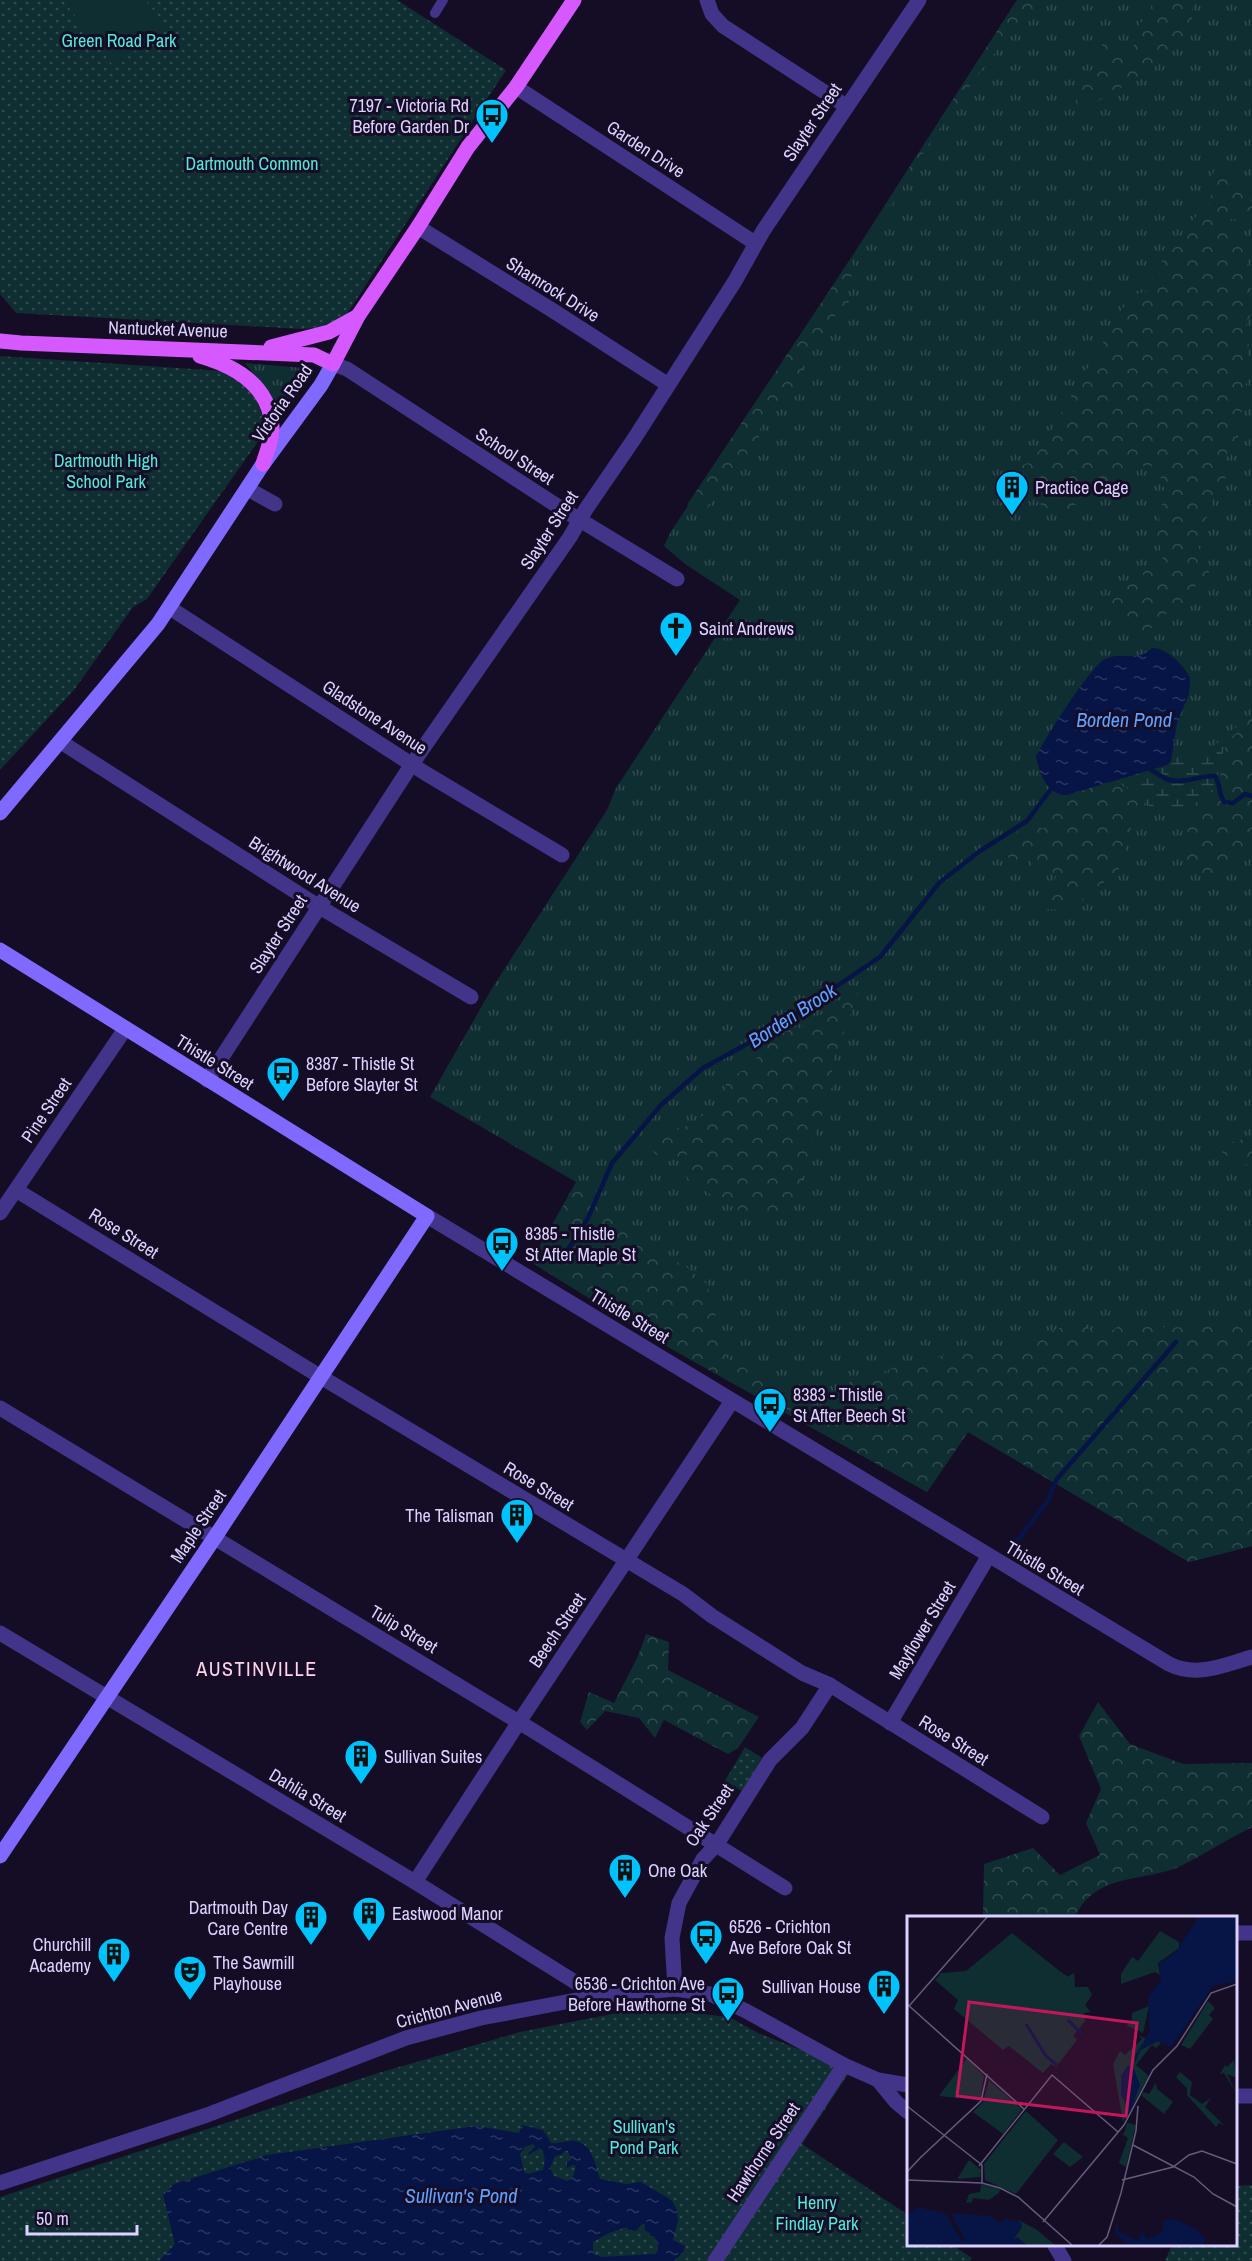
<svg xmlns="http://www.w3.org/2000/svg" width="1252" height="2261" viewBox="0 0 1252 2261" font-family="'Archivo Narrow',sans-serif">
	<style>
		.grass { fill: url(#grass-tufts) }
		.forest { fill: url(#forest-crowns) }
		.wetland { fill: url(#wetland-marsh) }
		.park { fill: url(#park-dots) }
		.garden { fill: #0f2e31 }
		.water { fill: url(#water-ripples); fill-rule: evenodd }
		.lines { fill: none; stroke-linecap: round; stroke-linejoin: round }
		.stream { stroke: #061546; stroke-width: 4.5 }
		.pedestrian { stroke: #423489; stroke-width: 10 }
		.minor { stroke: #423489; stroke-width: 15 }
		.tertiary { stroke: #423489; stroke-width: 15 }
		.secondary { stroke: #8069ff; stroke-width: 15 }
		.primary { stroke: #d659ff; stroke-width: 15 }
		.labels { text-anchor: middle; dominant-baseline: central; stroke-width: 6; stroke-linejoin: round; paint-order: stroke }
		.park-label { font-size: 18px; fill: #54e9d7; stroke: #150d26 }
		.poi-label { font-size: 18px; fill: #ddd2ff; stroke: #150d26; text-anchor: start }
		.street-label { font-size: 18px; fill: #ddd2ff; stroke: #150d26 }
		.water-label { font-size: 20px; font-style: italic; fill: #60a1ff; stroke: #150d26 }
		.neighbourhood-label { font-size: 20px; letter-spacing: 1.5px; fill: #ffd4ea; stroke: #150d26 }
		.inset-river { fill: none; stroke: #061546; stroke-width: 3 }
		.inset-road { fill: none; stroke: #655c7d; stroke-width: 1.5 }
		.view { fill: #c2185b; fill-opacity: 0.15; stroke: #c2185b; stroke-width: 3 }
		.inset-edge { fill: none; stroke: #ddd2ff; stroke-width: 3 }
	</style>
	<defs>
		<pattern id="grass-tufts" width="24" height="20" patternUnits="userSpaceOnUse" patternTransform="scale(1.5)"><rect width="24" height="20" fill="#0f2e31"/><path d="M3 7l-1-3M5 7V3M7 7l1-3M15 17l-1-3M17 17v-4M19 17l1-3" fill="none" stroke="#324b50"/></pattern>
		<pattern id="forest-crowns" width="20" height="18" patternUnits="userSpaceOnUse" patternTransform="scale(1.5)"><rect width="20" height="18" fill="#0f2e31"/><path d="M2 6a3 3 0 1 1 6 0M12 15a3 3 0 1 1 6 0" fill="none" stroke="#324b50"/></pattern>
		<pattern id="wetland-marsh" width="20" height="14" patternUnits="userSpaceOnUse" patternTransform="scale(1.5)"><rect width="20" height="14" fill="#0f2e31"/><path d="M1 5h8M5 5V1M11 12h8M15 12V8" fill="none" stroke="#324b50"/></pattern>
		<pattern id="park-dots" width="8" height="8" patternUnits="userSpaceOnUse" patternTransform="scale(1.5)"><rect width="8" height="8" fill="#0f2e31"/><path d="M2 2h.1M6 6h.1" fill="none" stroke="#324b50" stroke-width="1.8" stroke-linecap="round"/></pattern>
		<pattern id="water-ripples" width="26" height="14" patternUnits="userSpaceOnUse" patternTransform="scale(1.5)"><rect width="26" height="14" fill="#061546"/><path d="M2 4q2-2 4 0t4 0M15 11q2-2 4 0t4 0" fill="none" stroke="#2a3662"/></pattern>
	</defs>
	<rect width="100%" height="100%" fill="#150d26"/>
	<g class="grass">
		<polygon points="1017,0 1252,0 1252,1546 1189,1562 968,1432 927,1492 668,1347 531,1262 576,1182 430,1097 491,990 607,810 616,788 740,600 685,564 664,546 670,533 851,258"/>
		<polygon points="245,363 315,369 290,407 278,419 273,399"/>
	</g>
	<g class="forest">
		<polygon points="1017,0 1045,0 992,56 980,72 926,148 892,205 885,205"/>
		<path d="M1150 0H1193L1192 26 1152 70 1084 109 1077 107 1075 96 1101 66 1100 48 1105 41C1114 42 1118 50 1127 51L1139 41 1134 30C1142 20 1155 13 1150 0Z"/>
		<path d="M1223 167 1230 169 1235 176H1243L1246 179 1243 192 1252 203V209L1248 211 1247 219H1230L1227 225 1243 231 1246 245 1243 246C1243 256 1249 262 1249 272L1252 274 1250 296 1252 300V312L1246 324 1249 348 1246 369V392L1243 399 1244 408 1239 416 1238 438 1227 453 1226 478 1215 485 1212 500 1213 512 1205 519 1204 534 1198 545 1202 556 1206 558 1209 565C1211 573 1206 580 1199 581L1195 587 1193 602C1183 605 1184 616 1173 616L1171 612C1164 613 1163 618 1158 623 1140 640 1125 628 1118 610L1112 607 1111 601 1124 585 1142 582 1146 579 1141 571 1146 567 1154 571 1160 567 1163 560 1157 534 1161 525 1157 510 1162 504 1167 502 1165 496 1166 492 1160 478 1166 474 1165 467 1142 466 1121 483 1115 481 1105 484 1091 470 1073 468V471L1092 484 1091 491 1079 504 1074 505V509C1064 519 1057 515 1047 508 1042 505 1038 504 1036 498 1034 493 1035 489 1036 483L1034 481 1023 482 1020 479 1019 473 1023 465C1031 461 1038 464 1043 472L1050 475 1051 465 1046 462 1035 460V454L1039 451 1123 308 1136 294 1157 289 1158 285 1152 279 1154 276 1152 272 1190 231 1188 225 1200 212H1207L1211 207 1206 198 1214 194 1213 191 1208 190 1207 184 1216 168Z"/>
		<path d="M851 258 855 271C847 282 846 287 850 300L843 310 836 314 825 345 819 348 806 347 799 392 790 400 780 402 761 423 758 445 740 460 733 481 720 485C715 498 711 507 699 515L687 505Z"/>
		<path d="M1252 714V846L1245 856C1235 857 1218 871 1205 876L1194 869 1186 859 1192 841C1179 816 1183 812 1205 795 1208 793 1213 789 1216 786 1222 776 1224 753 1226 740L1236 734Z"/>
		<path d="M1115 783 1129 789 1137 790 1145 799 1144 807 1138 809 1135 814 1124 853C1124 872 1103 885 1089 890L1087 893 1080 891 1079 895 1084 900 1082 904 1074 905 1064 910 1046 909 1044 903 1045 895 1059 890 1052 884 1057 875 1049 870 1035 872 1031 858 1016 862 1009 859 1005 844 1020 828 1030 831 1035 823 1043 829 1048 820 1045 819 1046 815 1044 811 1047 808C1057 807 1063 798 1071 794 1084 788 1101 786 1115 783Z"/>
		<path d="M858 990V995L831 1066 834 1081 803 1169C807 1181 790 1200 783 1211L760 1218 747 1215 691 1183 686 1175 684 1168 692 1156 688 1154 679 1159 658 1156 645 1145 643 1138 646 1136 695 1124 703 1112 718 1103 723 1096 726 1084 731 1077 750 1067 778 1030 790 1026 800 1028 807 1025 842 999 850 991Z"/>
		<polygon points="1252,1136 1252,1168 1230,1156 1223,1155 1221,1146"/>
		<polygon points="577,1182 598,1194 616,1220 648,1249 684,1265 707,1284 727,1358 789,1394 808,1411 819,1408 827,1399 860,1374 866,1374 871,1377 882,1375 892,1368 906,1363 929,1360 954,1352 1016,1354 1032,1334 1044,1334 1078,1321 1095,1333 1113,1330 1128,1320 1142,1319 1159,1324 1165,1328 1182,1327 1216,1319 1252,1332 1252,1546 1189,1562 968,1432 927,1492 668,1347 531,1262"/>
		<polygon points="646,1634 669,1642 668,1670 759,1717 738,1748 728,1754 664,1720 655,1738 639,1718 605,1711 587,1730 580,1722 589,1692 614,1703 638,1656"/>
		<path d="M1098 1702 1130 1744 1183 1764 1252 1763V1827C1228 1839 1206 1853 1183 1865 1146 1883 1096 1871 1075 1917H983L984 1864 1033 1848 1060 1875 1100 1855 1086 1823 1101 1789 1079 1736Z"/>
	</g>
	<path class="wetland" d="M1235 727 1238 729 1235 734 1226 740 1214 786 1187 808 1161 809 1146 805 1142 792 1133 787 1129 788 1117 782 1125 777 1169 765 1173 761 1174 753C1178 754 1184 756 1188 756 1206 755 1223 739 1235 727Z"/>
	<g class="park">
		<polygon points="0,0 397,0 506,70 345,317 320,327 302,329 16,313 0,294"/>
		<path d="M0 356 222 371C254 392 256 392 266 430L147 599 133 607 74 690 0 770Z"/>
		<polygon points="745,1747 762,1758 742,1791 725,1781"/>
		<polygon points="668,2010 729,2017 758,2033 851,2070 802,2144 908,2215 908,2244 952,2245 972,2258 970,2261 0,2261 0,2197 375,2074 520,2032 617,2013"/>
		<polygon points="1236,2149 1237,2186 1252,2185 1252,2261 1165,2261 1172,2245 1236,2244"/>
	</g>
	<polygon class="garden" points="63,0 145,0 166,25 115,68"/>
	<g class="water">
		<path d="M1152 648C1167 648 1183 664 1190 678L1189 694 1177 723 1171 761 1167 765 1067 795C1046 795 1040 773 1036 757 1043 741 1091 666 1105 659 1121 651 1137 663 1152 648Z"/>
		<path d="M522 2125 543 2130 551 2143C559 2144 568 2140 575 2141 593 2144 595 2165 600 2179L626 2184 641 2182 668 2198 673 2202 677 2211 678 2221 673 2240 685 2246 684 2251 674 2261H159L175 2244 163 2195 174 2184 267 2155 476 2126 519 2133ZM533 2144 535 2147 529 2152 528 2155 540 2148C546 2154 545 2162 543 2170L528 2174 524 2172 520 2154 525 2147ZM565 2151H568L571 2160 567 2162V2168L573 2165 576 2166 573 2176 568 2181 554 2176 550 2168 555 2156 561 2155ZM642 2224H645L644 2230 650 2233V2236H654L658 2244V2250L655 2254 602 2257 593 2253V2242L609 2233 627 2227 628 2230 636 2231Z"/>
	</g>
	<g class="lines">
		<g class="stream">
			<path d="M1151 770C1157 773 1163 778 1169 780 1185 784 1200 775 1215 776 1221 785 1218 793 1224 802L1233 803 1245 794 1252 796"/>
			<polyline points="560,1262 588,1218 612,1163 661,1105 703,1068 767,1033 880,957 939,883 980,851 1027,821 1051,789"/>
			<polyline points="1010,1550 1048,1501 1056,1480 1176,1342"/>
		</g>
		<polyline class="pedestrian" points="435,13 443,0"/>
		<g class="minor">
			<polyline points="707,0 712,14 723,26 846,106"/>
			<polyline points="516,87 755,243"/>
			<polyline points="418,227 552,310 667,384"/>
			<polyline points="333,364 347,369 562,509 677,579"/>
			<polyline points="248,489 275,504"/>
			<polyline points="170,608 425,773 562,855"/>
			<polyline points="61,742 318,906 471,997"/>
			<polyline points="207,1080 412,764 570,537 586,509 634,439 735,281 763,231 919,0"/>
			<polyline points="16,1190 321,1377 683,1594 712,1616 802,1673 830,1685 1042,1817"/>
			<polyline points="0,1213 125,1029"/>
			<polyline points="0,1408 532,1730 785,1888"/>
			<polyline points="0,1633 415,1882 583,1987 592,1997"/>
			<polyline points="890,1723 988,1557"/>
			<polyline points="415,1882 519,1722 732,1401"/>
			<polyline points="1236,1933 1252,1933"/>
			<polyline points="675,1989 672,1938 679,1903 703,1859 717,1844 770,1760 802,1728 830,1685"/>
			<polyline points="878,2080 896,2102 908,2112"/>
			<polyline points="1054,2244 1064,2261"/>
		</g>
		<g class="tertiary">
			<path d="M427 1216 1169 1664C1197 1678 1223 1665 1252 1657"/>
			<polyline points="1236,2096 1252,2096"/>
			<polyline points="0,2183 207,2115 406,2038 481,2018 592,1997 675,1989 710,1994 746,2011 844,2065 878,2080 908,2085"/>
			<polyline points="715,2261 844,2065"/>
		</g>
		<g class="secondary">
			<polyline points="0,813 158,624 263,464 321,385 333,364"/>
			<polyline points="0,950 427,1216 215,1537 0,1856"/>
		</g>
		<g class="primary">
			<polyline points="0,341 21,343 314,355 333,364 358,316 418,227 468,147 516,87 574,0"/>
			<polyline points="271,347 329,332 358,316"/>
			<path d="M200 356C235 366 270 385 272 427 273 438 266 453 263 464"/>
		</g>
	</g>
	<defs>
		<symbol id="bus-pin" viewBox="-11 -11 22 30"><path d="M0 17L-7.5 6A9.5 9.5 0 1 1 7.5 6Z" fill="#00c3fd" stroke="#150d26"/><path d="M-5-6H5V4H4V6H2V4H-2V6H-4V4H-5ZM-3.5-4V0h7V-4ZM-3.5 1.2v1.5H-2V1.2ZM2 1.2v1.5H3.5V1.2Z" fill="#111"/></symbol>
		<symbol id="building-pin" viewBox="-11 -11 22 30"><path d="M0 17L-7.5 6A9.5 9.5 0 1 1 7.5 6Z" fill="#00c3fd" stroke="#150d26"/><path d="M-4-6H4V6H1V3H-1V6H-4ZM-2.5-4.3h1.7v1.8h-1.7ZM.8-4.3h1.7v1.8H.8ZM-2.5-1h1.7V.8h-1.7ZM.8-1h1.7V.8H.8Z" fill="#111"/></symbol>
		<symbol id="church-pin" viewBox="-11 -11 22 30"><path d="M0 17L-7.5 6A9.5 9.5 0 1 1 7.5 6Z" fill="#00c3fd" stroke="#150d26"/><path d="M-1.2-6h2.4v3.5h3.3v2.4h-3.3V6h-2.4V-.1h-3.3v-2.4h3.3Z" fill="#111"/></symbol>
		<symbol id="theatre-pin" viewBox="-11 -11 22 30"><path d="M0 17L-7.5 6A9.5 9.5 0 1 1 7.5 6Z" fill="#00c3fd" stroke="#150d26"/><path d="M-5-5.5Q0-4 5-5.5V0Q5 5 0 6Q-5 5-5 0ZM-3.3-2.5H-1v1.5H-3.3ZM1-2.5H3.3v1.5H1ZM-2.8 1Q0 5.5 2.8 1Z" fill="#111"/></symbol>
	</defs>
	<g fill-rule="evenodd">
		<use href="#bus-pin" x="473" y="96" width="38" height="52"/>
		<use href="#building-pin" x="993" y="468" width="38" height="52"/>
		<use href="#church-pin" x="657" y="609" width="38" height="52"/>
		<use href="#bus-pin" x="264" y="1054" width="38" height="52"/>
		<use href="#bus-pin" x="483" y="1224" width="38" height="52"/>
		<use href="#bus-pin" x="751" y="1385" width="38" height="52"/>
		<use href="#building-pin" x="498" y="1496" width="38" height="52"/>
		<use href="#building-pin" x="342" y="1737" width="38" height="52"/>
		<use href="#building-pin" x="606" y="1851" width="38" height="52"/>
		<use href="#building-pin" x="350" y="1894" width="38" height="52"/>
		<use href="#building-pin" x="292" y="1898" width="38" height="52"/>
		<use href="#bus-pin" x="687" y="1917" width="38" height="52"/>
		<use href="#building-pin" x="95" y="1935" width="38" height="52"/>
		<use href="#theatre-pin" x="171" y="1953" width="38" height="52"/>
		<use href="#building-pin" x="865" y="1967" width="38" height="52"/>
		<use href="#bus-pin" x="709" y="1974" width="38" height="52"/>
	</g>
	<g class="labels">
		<g class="park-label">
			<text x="119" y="40">Green Road Park</text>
			<text x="252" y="163">Dartmouth Common</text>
			<text x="106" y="460">Dartmouth High<tspan x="106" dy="21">School Park</tspan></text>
			<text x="644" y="2126">Sullivan's<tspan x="644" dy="21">Pond Park</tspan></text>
			<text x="817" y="2202">Henry<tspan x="817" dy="21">Findlay Park</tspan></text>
		</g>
		<g class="poi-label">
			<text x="469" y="105" text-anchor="end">7197 - Victoria Rd<tspan x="469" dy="21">Before Garden Dr</tspan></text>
			<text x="1035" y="487">Practice Cage</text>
			<text x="699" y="628">Saint Andrews</text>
			<text x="306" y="1063">8387 - Thistle St<tspan x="306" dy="21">Before Slayter St</tspan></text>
			<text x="525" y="1233">8385 - Thistle<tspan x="525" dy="21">St After Maple St</tspan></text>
			<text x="793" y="1394">8383 - Thistle<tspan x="793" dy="21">St After Beech St</tspan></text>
			<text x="494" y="1515" text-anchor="end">The Talisman</text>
			<text x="384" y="1756">Sullivan Suites</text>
			<text x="648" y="1870">One Oak</text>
			<text x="288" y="1907" text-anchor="end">Dartmouth Day<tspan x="288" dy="21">Care Centre</tspan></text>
			<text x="392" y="1913">Eastwood Manor</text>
			<text x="729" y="1926">6526 - Crichton<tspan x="729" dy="21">Ave Before Oak St</tspan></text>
			<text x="91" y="1944" text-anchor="end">Churchill<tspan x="91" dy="21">Academy</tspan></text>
			<text x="213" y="1962">The Sawmill<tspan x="213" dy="21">Playhouse</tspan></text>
			<text x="705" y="1983" text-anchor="end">6536 - Crichton Ave<tspan x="705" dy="21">Before Hawthorne St</tspan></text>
			<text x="861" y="1986" text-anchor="end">Sullivan House</text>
		</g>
		<g class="street-label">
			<text transform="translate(812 122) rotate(-56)">Slayter Street</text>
			<text transform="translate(646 149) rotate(33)">Garden Drive</text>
			<text transform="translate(553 289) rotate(32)">Shamrock Drive</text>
			<text transform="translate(168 329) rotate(2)">Nantucket Avenue</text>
			<text transform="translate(282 403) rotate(-55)">Victoria Road</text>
			<text transform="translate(515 456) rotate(33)">School Street</text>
			<text transform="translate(549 530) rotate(-57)">Slayter Street</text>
			<text transform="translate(375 717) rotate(33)">Gladstone Avenue</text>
			<text transform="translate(305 874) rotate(32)">Brightwood Avenue</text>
			<text transform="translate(278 934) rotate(-57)">Slayter Street</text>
			<text transform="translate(215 1062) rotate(32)">Thistle Street</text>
			<text transform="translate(46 1110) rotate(-56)">Pine Street</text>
			<text transform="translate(124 1233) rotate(32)">Rose Street</text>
			<text transform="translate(630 1316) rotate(31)">Thistle Street</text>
			<text transform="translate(539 1486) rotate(31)">Rose Street</text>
			<text transform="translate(198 1526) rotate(-56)">Maple Street</text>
			<text transform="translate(1045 1568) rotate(31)">Thistle Street</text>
			<text transform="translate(404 1629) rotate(31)">Tulip Street</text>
			<text transform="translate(557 1630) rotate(-56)">Beech Street</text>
			<text transform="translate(922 1630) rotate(-59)">Mayflower Street</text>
			<text transform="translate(954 1740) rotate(32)">Rose Street</text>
			<text transform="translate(308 1795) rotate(31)">Dahlia Street</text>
			<text transform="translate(709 1815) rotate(-56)">Oak Street</text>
			<text transform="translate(449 2008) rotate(-15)">Crichton Avenue</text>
			<text transform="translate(763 2152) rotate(-56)">Hawthorne Street</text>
		</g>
		<g class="water-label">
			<text x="1124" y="719">Borden Pond</text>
			<text transform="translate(792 1015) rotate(-33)">Borden Brook</text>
			<text x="461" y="2195">Sullivan's Pond</text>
		</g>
		<g class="neighbourhood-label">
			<text x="257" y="1668">AUSTINVILLE</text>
		</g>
	</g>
	<g transform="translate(907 1916)">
		<rect width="330" height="330" fill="#150d26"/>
		<path d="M105 17 160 61 167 57 168 71 175 73 182 83 178 89 183 96 177 97 178 105 166 120 170 124 149 151 144 148 136 157 102 130 96 134 47 93 51 84 28 64 34 57 59 55Z" fill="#0f2e31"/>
		<path d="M105 18 112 23 104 22 99 27 108 41V52L99 28 98 38 95 35 81 45 73 44ZM135 44 142 47 161 61 167 57 168 71H181L185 79 178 89 183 96 177 97 178 105 166 120 170 124 149 151 144 147 163 132 159 111 161 91 172 80ZM92 58 100 76 90 70 64 82 59 79 60 75 86 67ZM131 58 147 66 142 84 139 82ZM102 64 119 84 126 98 102 83 93 84 96 81 110 85ZM77 88 104 94 108 101 96 97 98 105 95 108 74 90ZM273 156 285 166 283 179 295 188 304 182 298 191 318 210 312 207 309 211 280 179V172L269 161Z" fill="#0f2e31"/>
		<path d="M253 15 272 26V32L251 47 253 59 248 56 214 68V58L225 41 231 45ZM301 85 308 92 302 99 306 103 283 133 274 129ZM242 90 236 117 219 109 225 107V97ZM232 120 239 122 233 134 251 125 254 127 249 132 245 129 229 149 242 160 216 206 206 148 213 135 218 139 235 123ZM60 142 77 160 73 184 32 180ZM327 144 330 162 320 158 330 179 317 157 313 158 318 149 320 151ZM82 164 115 193 96 218 66 196 76 186ZM249 167 250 173 266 186 257 198 235 180 236 176 242 178ZM119 195 151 224 109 278 78 264 77 248ZM220 207 229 209 219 251 212 247 221 222 213 217 217 218ZM157 226 176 241 163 251 146 238ZM62 244 74 254 73 261 50 263ZM74 268 93 273 92 277 82 284 66 282 65 286 59 287 62 278 73 276ZM111 304 129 313 149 330H120L111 322 105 325 115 311Z" fill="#0f2e31"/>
		<path d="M97 226a11 11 0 1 1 22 0a11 11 0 1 1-22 0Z" fill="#0f2e31"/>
		<path d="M292 0H330V65L306 70 264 131 251 125 240 130 233 134 228 147V140L243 115 241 81 254 64 252 47 269 36ZM221 149 226 151 233 169 223 196 214 179V160ZM11 291 39 298 55 326 58 324 44 297 83 300 94 307 98 303 114 306 115 311 105 324 110 321 120 330H0V299ZM209 302 212 316 231 325 233 318 237 317 239 323 256 316V304L267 303 288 312 299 323 297 329 302 330H223L208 318Z" fill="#061546"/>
		<path class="inset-river" d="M161 104 175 118M119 108 139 140 150 149"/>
		<path class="inset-road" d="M0 88 117 193M2 90 81 0M0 190 75 249V267M226 229 287 261 306 278 330 291M13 242 74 185 80 158M72 250 145 159 211 216M0 256 14 241M0 264 75 267 93 272 111 281 166 330M215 264 266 251 282 239 295 235 330 248M136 306 217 209 246 154 270 130 304 77 330 68M191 330 200 321 214 277 229 215 231 190"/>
		<path class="view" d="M62 86 230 107 219 200 50 180Z"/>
		<rect width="330" height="330" class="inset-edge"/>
	</g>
	<path d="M27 2225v9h110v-9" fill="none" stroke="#ddd2ff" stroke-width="3"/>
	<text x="36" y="2225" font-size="18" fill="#ddd2ff" stroke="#150d26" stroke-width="4.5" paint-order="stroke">50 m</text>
</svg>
